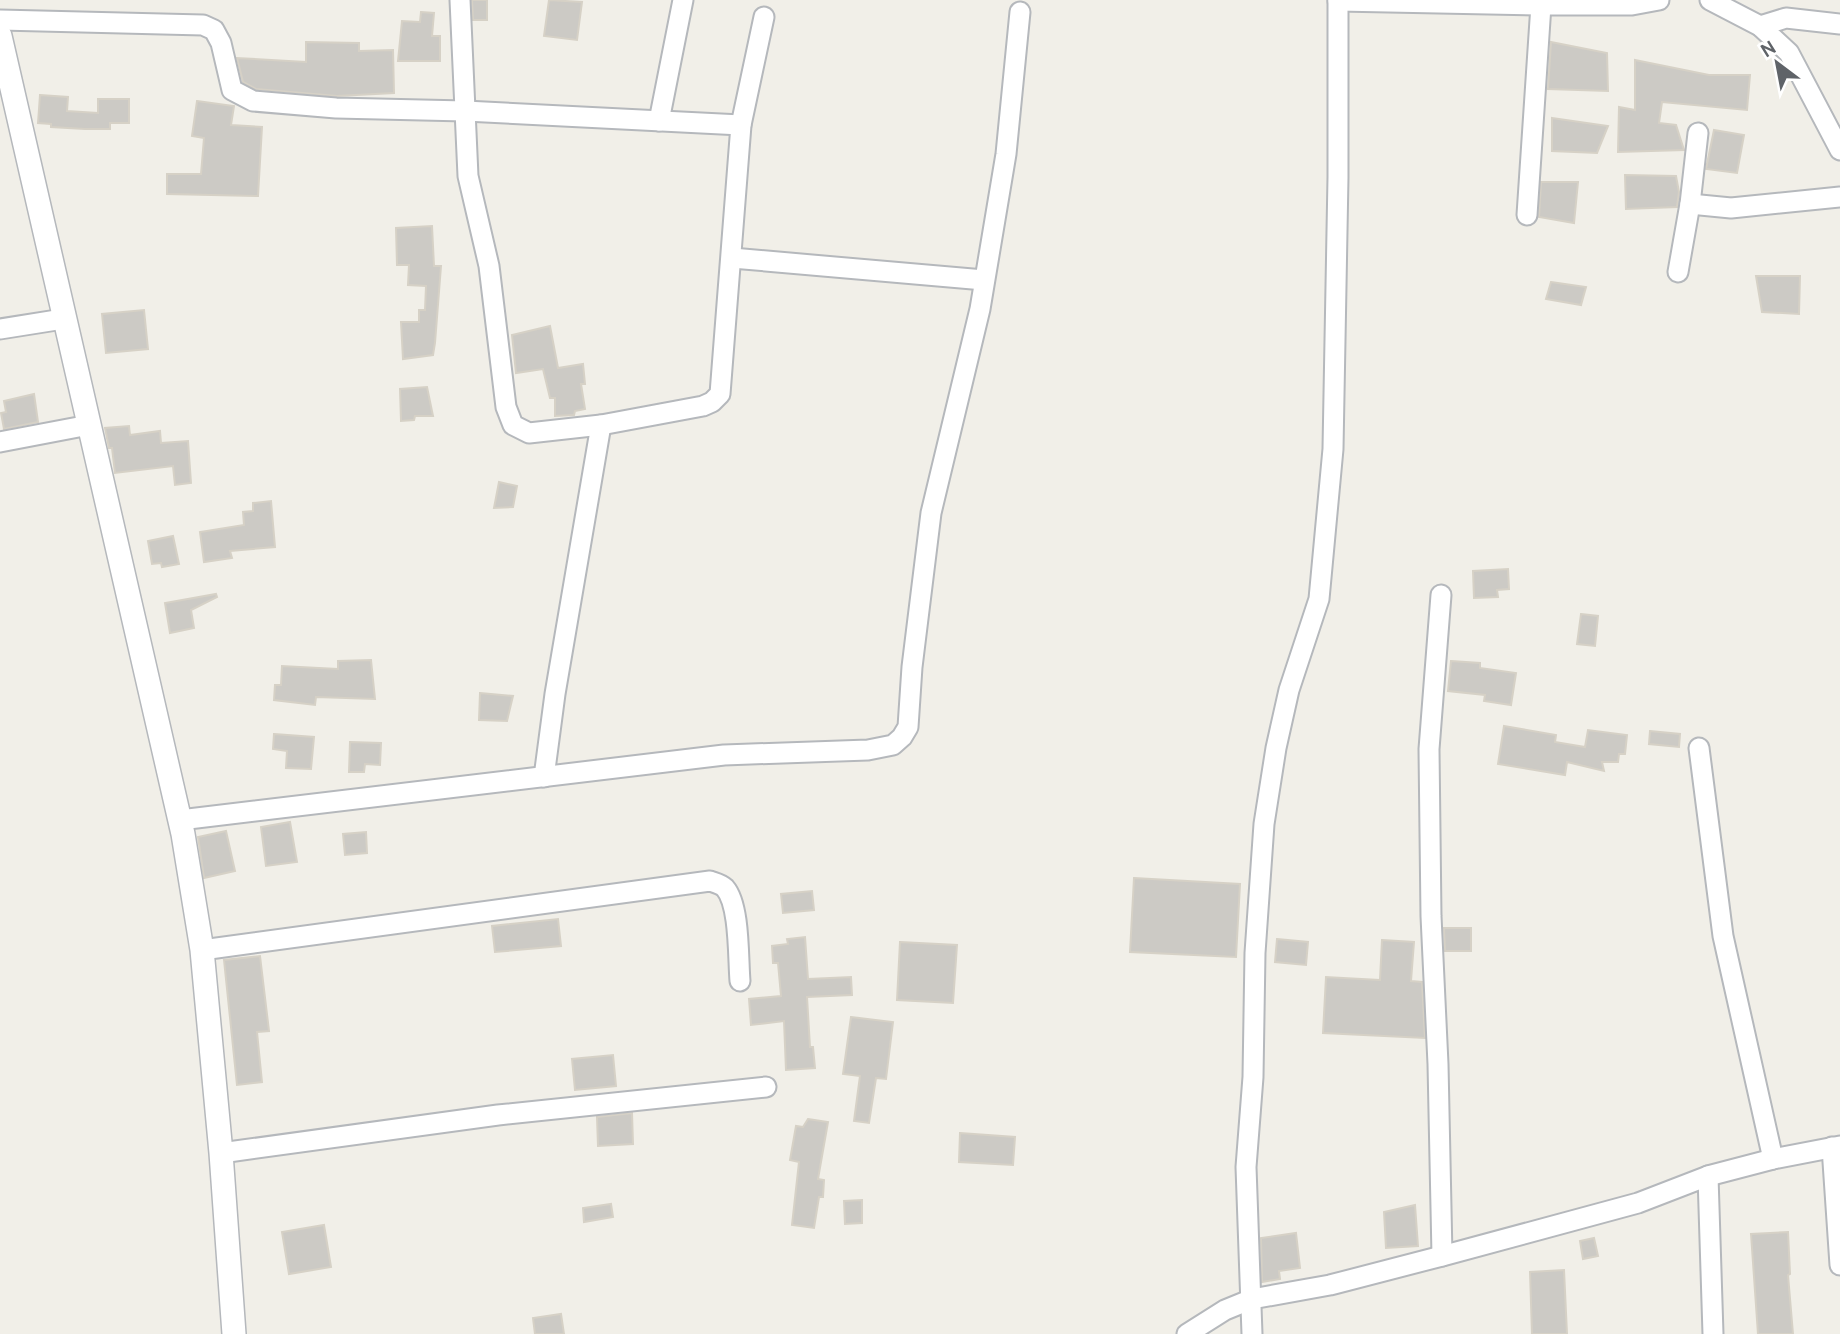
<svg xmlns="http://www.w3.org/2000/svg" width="1840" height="1334" viewBox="0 0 1840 1334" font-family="Cabin,sans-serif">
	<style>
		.building { fill: #cccac5; stroke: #d6d1c6; stroke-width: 2 }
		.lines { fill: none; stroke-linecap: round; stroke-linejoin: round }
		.minor-casing { stroke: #b5b8bc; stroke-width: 23 }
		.tertiary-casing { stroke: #b5b8bc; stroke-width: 26 }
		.minor { stroke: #fff; stroke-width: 19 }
		.tertiary { stroke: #fff; stroke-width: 23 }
	</style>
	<rect width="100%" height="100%" fill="#f1efe8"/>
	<g class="building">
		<polygon points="472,0 487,0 487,20 473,20"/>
		<polygon points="549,0 582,2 577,40 544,36"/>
		<polygon points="421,12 434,13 432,36 440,36 440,61 398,61 402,21 420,22"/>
		<polygon points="306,42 359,43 359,51 393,50 394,93 337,96 256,89 243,82 237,58 306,62"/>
		<polygon points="1551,42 1607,53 1608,91 1548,89"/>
		<polygon points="1635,60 1709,75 1750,75 1747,110 1662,102 1659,123 1676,125 1684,150 1618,152 1619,107 1635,110"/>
		<polygon points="40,95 68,97 67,111 98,113 98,99 129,99 129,123 110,123 110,129 85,129 51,127 51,124 38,123"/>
		<polygon points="197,101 234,106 231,125 262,127 258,196 167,194 167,174 201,174 204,138 192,136"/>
		<polygon points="1552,118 1608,126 1597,153 1552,151"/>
		<polygon points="1714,130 1744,135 1737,173 1706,169"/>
		<polygon points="1625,175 1676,176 1679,192 1677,207 1626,209"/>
		<polygon points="1541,182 1578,182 1574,223 1539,217"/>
		<polygon points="432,226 434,266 441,266 435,343 433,355 403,359 401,322 419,322 419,310 425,310 426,286 408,285 409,265 397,265 396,228"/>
		<polygon points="1756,276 1800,276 1799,314 1762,312"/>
		<polygon points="1551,282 1586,287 1581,305 1546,299"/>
		<polygon points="144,310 148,349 106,353 102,314"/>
		<polygon points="550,326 558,368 583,364 585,384 581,384 585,409 575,411 574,415 555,416 555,398 550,398 543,369 516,373 512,335"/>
		<polygon points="427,387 433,416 415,416 414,420 401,421 400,389"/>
		<polygon points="34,394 38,422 4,429 1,413 6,412 4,401"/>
		<polygon points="129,426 130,435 160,431 161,443 188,441 191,483 175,485 173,466 115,473 112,448 109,448 105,428"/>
		<polygon points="499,482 517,486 513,507 494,508"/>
		<polygon points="271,501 275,547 230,551 232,558 204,562 200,532 244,525 243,512 253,511 253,503"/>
		<polygon points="173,536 179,564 162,567 161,563 152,564 148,541"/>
		<polygon points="1508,569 1509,589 1497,590 1498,597 1474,598 1473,571"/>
		<polygon points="216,594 217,597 191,610 194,628 170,633 165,603"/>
		<polygon points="1581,614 1598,616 1595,646 1577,644"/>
		<polygon points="371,660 375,699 316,697 315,705 274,700 275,685 281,685 282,666 338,669 338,661"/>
		<polygon points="1451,661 1480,663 1480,668 1516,673 1511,705 1484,701 1485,695 1448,691"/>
		<polygon points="480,693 513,696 507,721 479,720"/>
		<polygon points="1504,726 1556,735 1555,742 1585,747 1588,730 1627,735 1625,754 1619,754 1618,762 1602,762 1604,771 1567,762 1565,775 1498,764"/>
		<polygon points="1650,731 1680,734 1679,747 1649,744"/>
		<polygon points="274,734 314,737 311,769 286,768 287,751 273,749"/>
		<polygon points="350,742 381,743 380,765 365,764 364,772 349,772"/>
		<polygon points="290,822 297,862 266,866 261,827"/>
		<polygon points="226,831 235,871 204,878 198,837"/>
		<polygon points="366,832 367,853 345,855 343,834"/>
		<polygon points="1134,878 1240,884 1236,957 1130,952"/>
		<polygon points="812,891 814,910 783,913 781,894"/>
		<polygon points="558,919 561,946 495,952 492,926"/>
		<polygon points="1444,928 1471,928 1471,951 1445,951"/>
		<polygon points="805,937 808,979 851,977 852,995 807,997 810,1047 813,1047 815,1068 786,1070 784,1021 751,1025 749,999 781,996 778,963 773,963 772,946 788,944 787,939"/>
		<polygon points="1277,939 1308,942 1306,965 1275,962"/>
		<polygon points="1382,940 1414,942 1411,981 1422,982 1425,1038 1323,1033 1326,977 1380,980"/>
		<polygon points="900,942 957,945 953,1003 897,1000"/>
		<polygon points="260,956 269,1031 257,1032 262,1082 237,1085 224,960"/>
		<polygon points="851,1017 893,1022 886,1079 876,1078 869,1123 854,1121 860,1076 843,1074"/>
		<polygon points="613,1055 616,1086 575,1090 572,1059"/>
		<polygon points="632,1113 633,1144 598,1146 597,1117"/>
		<polygon points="808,1119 828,1122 818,1179 824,1180 823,1197 819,1197 814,1228 792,1225 799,1162 790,1160 796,1126 803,1127"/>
		<polygon points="960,1133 1015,1137 1013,1165 959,1162"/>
		<polygon points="862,1200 862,1223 845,1224 844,1201"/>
		<polygon points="611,1204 613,1217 584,1222 583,1208"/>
		<polygon points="1415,1205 1418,1246 1386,1248 1384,1212"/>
		<polygon points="324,1225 331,1267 289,1274 282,1232"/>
		<polygon points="1788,1232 1790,1274 1788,1275 1793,1334 1758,1334 1751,1234"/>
		<polygon points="1296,1233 1300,1268 1279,1271 1280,1279 1262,1282 1261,1238"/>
		<polygon points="1594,1238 1598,1256 1583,1259 1580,1241"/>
		<polygon points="1564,1270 1567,1334 1532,1334 1530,1272"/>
		<polygon points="561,1314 564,1334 535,1334 533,1318"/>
	</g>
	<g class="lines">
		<defs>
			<g id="minor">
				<polyline points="460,0 468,176 489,266 506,407 513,425 529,433 601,425 703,406 712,402 720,394 741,125 764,17"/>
				<polyline points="1710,0 1760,26 1789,53 1840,150"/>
				<polyline points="1338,1 1541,5 1632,5 1659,0"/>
				<polyline points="0,20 203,25 214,30 221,43 232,90 253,101 336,108 465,111 741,125"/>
				<polyline points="1760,26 1786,18 1840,24"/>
				<polyline points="659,121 683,0"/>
				<polyline points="1690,204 1731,208 1840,197"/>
				<polyline points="1527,215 1541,5"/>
				<polyline points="732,258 984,280"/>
				<polyline points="1678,272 1690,204 1698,133"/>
				<polyline points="0,329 63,319"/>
				<polyline points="0,442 89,425"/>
				<polyline points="1441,595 1429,749 1431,916 1438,1064 1442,1256"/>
				<polyline points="1699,748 1723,936 1773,1159"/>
				<polyline points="544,777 555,694 601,425"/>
				<polyline points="180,820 724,755 868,750 893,745 902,737 908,727 912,667 931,513 980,309 1006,154 1020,12"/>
				<path d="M202 950 710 881C716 883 721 884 725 888 740 905 738 958 740 981"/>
				<polyline points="1832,1147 1840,1265"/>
				<polyline points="221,1153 498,1115 766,1087"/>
				<polyline points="1708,1176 1713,1334"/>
				<polyline points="1187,1334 1225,1310 1252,1299 1330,1285 1442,1256 1638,1203 1708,1176 1773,1159 1840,1146"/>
				<polyline points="1252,1334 1246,1167 1253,1077 1255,953 1264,824 1276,748 1289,690 1319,599 1333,449 1338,177 1338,0"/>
			</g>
			<polyline id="tertiary" points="0,36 183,834 202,950 221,1153 234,1334"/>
		</defs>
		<use href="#minor" class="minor-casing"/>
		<use href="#tertiary" class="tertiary-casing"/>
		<use href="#minor" class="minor"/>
		<use href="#tertiary" class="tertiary"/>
	</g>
	<g transform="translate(1777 63) rotate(328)" stroke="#ffffff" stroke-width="5" paint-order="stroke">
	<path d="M0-5L12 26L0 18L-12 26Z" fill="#5f6368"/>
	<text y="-10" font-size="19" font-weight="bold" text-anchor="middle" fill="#5f6368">N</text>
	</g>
</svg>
